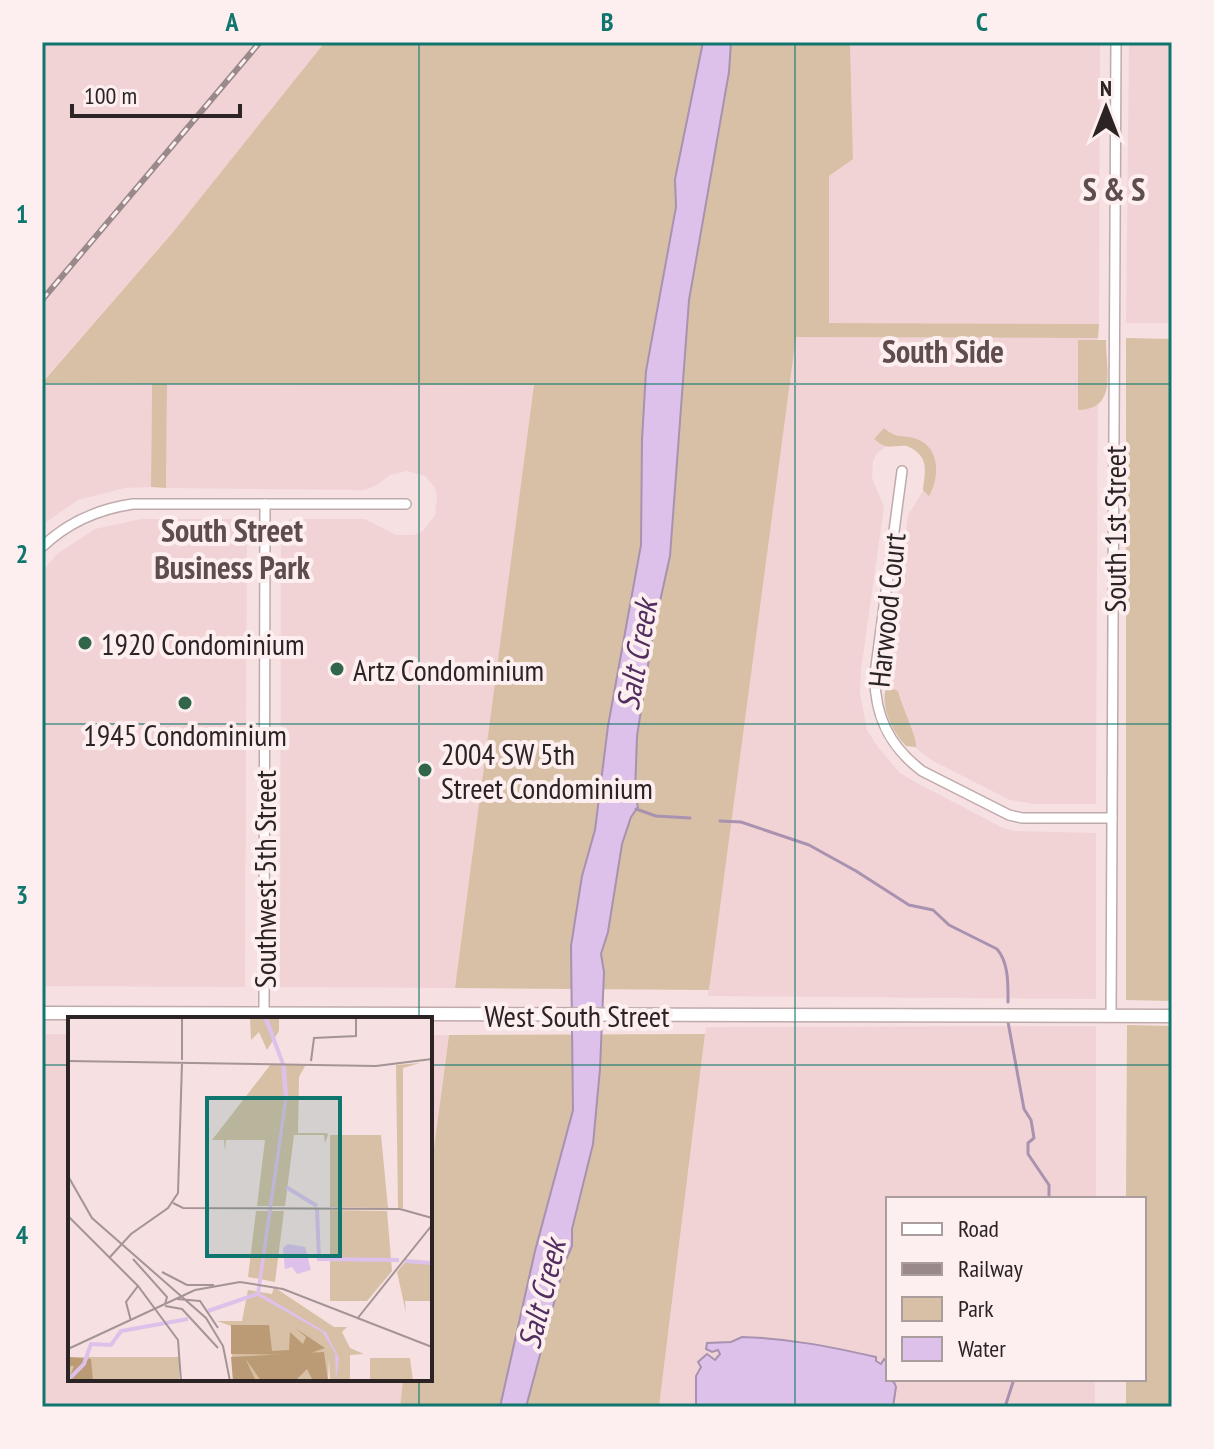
<svg xmlns="http://www.w3.org/2000/svg" width="1214" height="1449" viewBox="0 0 1214 1449" font-family="'PT Sans Narrow',sans-serif">
	<style>
		.built { fill: #f2d3d5 }
		.green { fill: #d7c0a5 }
		.water { fill: #ddc1ea; stroke: #a892af; stroke-width: 2 }
		.lines { fill: none; stroke-linecap: round; stroke-linejoin: round }
		.stream { stroke: #a892af; stroke-width: 3 }
		.minor-casing { stroke: #bfaaab; stroke-width: 12 }
		.tertiary-casing { stroke: #bfaaab; stroke-width: 15 }
		.minor { stroke: #fff; stroke-width: 9 }
		.tertiary { stroke: #fff; stroke-width: 12 }
		.rail-casing { stroke: #99898a; stroke-width: 6 }
		.rail { stroke: #fdeff0; stroke-width: 3; stroke-dasharray: 9; stroke-linecap: butt }
		.grid { fill: none; stroke: #0f766e; stroke-width: 2; stroke-opacity: 0.55 }
		.poi-dot { fill: #31664b; stroke: #fdeff0; stroke-width: 3 }
		.labels { text-anchor: middle; dominant-baseline: central; stroke-width: 8; stroke-linejoin: round; paint-order: stroke }
		.street-label { font-size: 30px; fill: #2b2324; stroke: #fdeff0 }
		.poi-label { font-size: 30px; fill: #2b2324; stroke: #fdeff0; text-anchor: start }
		.neighbourhood-label { font-size: 32px; font-weight: bold; fill: #5f4c4d; stroke: #fdeff0 }
		.water-label { font-size: 32px; font-style: italic; fill: #512d60; stroke: #fdeff0 }
		.inset-river { fill: none; stroke: #ddc1ea; stroke-width: 4 }
		.inset-road { fill: none; stroke: #a59495; stroke-width: 2 }
		.view { fill: #0f766e; fill-opacity: 0.15; stroke: #0f766e; stroke-width: 4 }
		.inset-edge { fill: none; stroke: #2b2324; stroke-width: 4 }
		.neatline { fill: none; stroke: #0f766e; stroke-width: 3 }
		.grid-label { font-size: 26px; text-anchor: middle; font-weight: bold; fill: #0f766e }
	</style>
	<rect width="100%" height="100%" fill="#f6e0e1"/>
	<g class="built">
		<polygon points="42,42 325,42 174,231 42,382"/>
		<polygon points="850,42 1100,42 1099,324 829,323 829,176 853,159"/>
		<polygon points="1129,42 1172,42 1172,323 1126,323"/>
		<polygon points="796,337 1098,338 1096,804 1035,804 1010,800 933,761 909,743 889,702 887,686 908,515 926,486 929,462 913,445 890,444 877,453 873,461 872,478 884,507 861,670 860,693 867,730 878,747 900,773 917,783 1003,828 1015,831 1096,833 1096,999 708,996"/>
		<polygon points="42,383 152,384 151,487 125,488 78,500 42,525"/>
		<polygon points="167,384 535,385 455,988 280,987 281,528 290,519 365,519 396,535 414,535 423,531 435,515 437,497 435,488 425,476 407,471 390,475 377,485 365,490 166,488"/>
		<polygon points="141,519 247,519 245,987 42,986 42,572 57,554 95,529"/>
		<polygon points="1096,1026 1096,1199 888,1199 888,1379 1095,1379 1095,1407 659,1407 706,1027"/>
		<polygon points="42,1034 70,1034 70,1379 403,1379 400,1407 42,1407"/>
		<polygon points="430,1035 449,1035 430,1178"/>
	</g>
	<g class="green">
		<polygon points="325,42 850,42 853,159 829,176 829,323 1099,324 1098,338 796,337 709,990 455,988 534,385 167,384 166,488 151,487 152,384 42,383 174,231"/>
		<polygon points="1126,338 1172,339 1172,1001 1126,1000"/>
		<path d="M1078 340H1106C1106 372 1118 409 1078 410Z"/>
		<path d="M884 428C899 441 904 433 919 440 941 450 939 479 929 496L923 490C925 471 930 456 907 446 890 444 890 452 874 439Z"/>
		<path d="M890 688 898 691C901 705 918 739 916 747L906 746C893 732 882 711 885 691Z"/>
		<polygon points="1127,1025 1172,1026 1172,1407 1126,1407 1126,1379 1144,1379 1144,1199 1126,1199"/>
		<polygon points="705,1034 659,1407 400,1407 403,1379 430,1379 430,1178 449,1035"/>
	</g>
	<g class="water">
		<polygon points="703,42 731,42 729,72 689,300 670,556 653,633 637,736 635,794 638,807 631,817 622,844 608,932 601,954 604,972 600,1069 593,1144 572,1229 572,1246 565,1262 526,1407 500,1407 535,1251 573,1110 571,946 582,876 595,830 608,726 641,545 642,440 646,371 676,207 675,179"/>
		<path d="M742 1337C788 1338 831 1347 876 1357V1361L881 1364 884 1359 888 1363 886 1379 894 1382 896 1387 893 1407H696V1376L701 1367 698 1362 707 1354 715 1360 720 1354 718 1350 712 1352 706 1349 707 1343 731 1342Z"/>
	</g>
	<g class="lines">
		<g class="stream">
			<polyline points="636,809 656,816 690,818"/>
			<path d="M720 821 741 822 809 845 856 871 909 905 933 910 949 925 997 949C1009 963 1008 985 1008 1002"/>
			<polyline points="1008,1022 1024,1109 1031,1120 1034,1138 1028,1143 1028,1154 1049,1185 1049,1199"/>
			<polyline points="1005,1407 1014,1379"/>
		</g>
		<defs>
			<g id="minor">
				<path d="M902 471 875 674C874 715 889 746 922 771L1009 815 1022 818H1112"/>
				<path d="M42 547C68 522 98 509 133 504H406"/>
				<polyline points="264,1015 265,504"/>
				<polyline points="1111,1016 1116,42"/>
			</g>
			<polyline id="tertiary" points="42,1013 1172,1016"/>
		</defs>
		<use href="#minor" class="minor-casing"/>
		<use href="#tertiary" class="tertiary-casing"/>
		<use href="#minor" class="minor"/>
		<use href="#tertiary" class="tertiary"/>
		<defs>
			<polyline id="rail" points="42,300 260,42"/>
		</defs>
		<use href="#rail" class="rail-casing"/>
		<use href="#rail" class="rail"/>
	</g>
	<path class="grid" d="M419 42V1019M795 42V1407M42 384H1172M42 724H1172M42 1065H70M430 1065H1172M419 1379V1407"/>
	<g class="poi-dot">
		<circle cx="85" cy="643" r="8"/>
		<circle cx="337" cy="669" r="8"/>
		<circle cx="185" cy="703" r="8"/>
		<circle cx="425" cy="770" r="8"/>
	</g>
	<g class="labels">
		<g class="street-label">
			<text transform="translate(1114 529) rotate(-90)">South 1st Street</text>
			<text transform="translate(886 610) rotate(-84)">Harwood Court</text>
			<text transform="translate(264 879) rotate(-90)">Southwest 5th Street</text>
			<text x="577" y="1015">West South Street</text>
		</g>
		<g class="poi-label">
			<text x="101" y="643">1920 Condominium</text>
			<text x="353" y="669">Artz Condominium</text>
			<text x="185" y="734" text-anchor="middle">1945 Condominium</text>
			<text x="441" y="753">2004 SW 5th<tspan x="441" dy="34">Street Condominium</tspan></text>
		</g>
		<g class="neighbourhood-label">
			<text x="1114" y="189">S &amp; S</text>
			<text x="943" y="351">South Side</text>
			<text x="232" y="530">South Street<tspan x="232" dy="37">Business Park</tspan></text>
		</g>
		<g class="water-label">
			<text transform="translate(636 655) rotate(-80)">Salt Creek</text>
			<text transform="translate(541 1294) rotate(-76)">Salt Creek</text>
		</g>
	</g>
	<g transform="translate(68 1017)">
		<rect width="364" height="364" fill="#f6e0e1"/>
		<path d="M182 0H211V14L199 33 191 15 183 23ZM352 46 335 51V191H330L328 48ZM203 47H238L231 60 230 116H259L260 118 257 126 256 118H226L217 189H189L197 123H158L157 134 156 123H144ZM262 118H313L320 191 262 190ZM262 193 319 194 324 254 299 284H262ZM188 194H216L207 265 180 260ZM338 244H364V284H337L338 296 329 255ZM206 270 266 310H279L274 315 282 331 296 337 282 338V364H262L261 341 260 364H165L163 309 149 304H174L180 273 204 277ZM0 340H112L111 364H0ZM302 341H342L345 364H302Z" fill="#d7c0a5"/>
		<path d="M163 308H201L204 334 221 333 222 315 235 327 238 320 227 311 257 331 237 338 163 337ZM256 335 260 364H245L239 352 227 364H193L177 341 188 364H165L163 340ZM0 340 23 342 25 364H0L6 349H0Z" fill="#ba9b76"/>
		<path d="M195 0H200L218 50 220 78 192 276 258 315 271 341 268 364 267 336 254 315 188 278 216 84 213 47ZM220 227 237 230 243 253 229 257 224 250 217 252 215 231Z" fill="#ddc1ea"/>
		<path class="inset-river" d="M218 170 249 189M249 192 251 242 331 243M337 244 364 246M140 294 189 277M0 363 16 347 23 327 43 328 53 314 120 302"/>
		<path class="inset-road" d="M114 0V43M0 44 308 49 364 42M243 44 246 21 288 19V0M0 159 24 201 138 301 155 329 162 364M105 186 115 191 332 192M332 192 364 201M0 199 70 269M42 240 63 217 100 191 110 176 114 46M65 242 99 280 97 287M94 255 119 268H146M109 282 132 284 150 311M97 289 114 292 150 331M289 302 364 208M63 304 58 285 70 269 110 323 113 364M0 332 127 273 172 265 215 272 364 330"/>
		<path class="view" d="M139 81H272V239H139Z"/>
		<rect width="364" height="364" class="inset-edge"/>
	</g>
	<rect width="1214" height="1449" fill="none" stroke="#fdeff0" stroke-width="88"/>
	<rect x="886" y="1197" width="260" height="184" fill="#fdeff0" stroke="#a99d9e" stroke-width="2"/>
	<rect x="902" y="1223" width="40" height="12" fill="#ffffff" stroke="#a99d9e" stroke-width="2"/>
	<text x="958" y="1237" font-size="24" fill="#2b2324">Road</text>
	<rect x="902" y="1263" width="40" height="12" fill="#99898a" stroke="#a99d9e" stroke-width="2"/>
	<text x="958" y="1277" font-size="24" fill="#2b2324">Railway</text>
	<rect x="902" y="1297" width="40" height="24" fill="#d7c0a5" stroke="#a99d9e" stroke-width="2"/>
	<text x="958" y="1317" font-size="24" fill="#2b2324">Park</text>
	<rect x="902" y="1337" width="40" height="24" fill="#ddc1ea" stroke="#a99d9e" stroke-width="2"/>
	<text x="958" y="1357" font-size="24" fill="#2b2324">Water</text>
	<g transform="translate(1106 108)" stroke="#fdeff0" stroke-width="6" paint-order="stroke">
	<path d="M0-6L14 30L0 20L-14 30Z" fill="#2b2324"/>
	<text y="-12" font-size="22" font-weight="bold" text-anchor="middle" fill="#2b2324">N</text>
	</g>
	<path d="M72 104v12h168v-12" fill="none" stroke="#2b2324" stroke-width="4"/>
	<text x="84" y="104" font-size="24" fill="#2b2324" stroke="#fdeff0" stroke-width="6" paint-order="stroke">100 m</text>
	<rect x="44" y="44" width="1126" height="1361" class="neatline"/>
	<g class="grid-label">
		<text x="232" y="31">A</text>
		<text x="607" y="31">B</text>
		<text x="982" y="31">C</text>
		<text x="22" y="223">1</text>
		<text x="22" y="563">2</text>
		<text x="22" y="904">3</text>
		<text x="22" y="1244">4</text>
	</g>
</svg>
